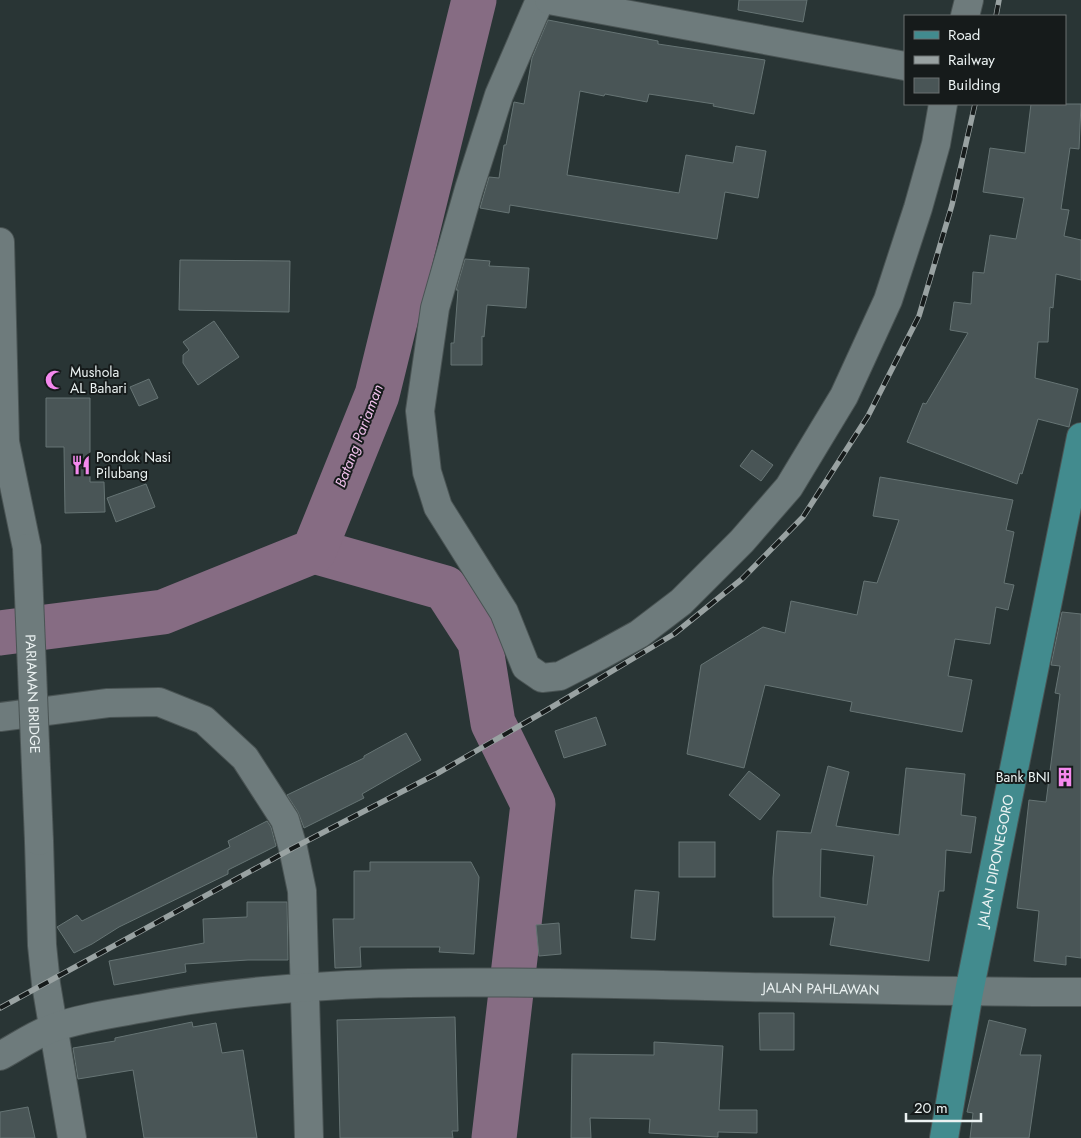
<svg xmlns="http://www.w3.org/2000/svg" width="1081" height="1138" viewBox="0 0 1081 1138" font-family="Jost,sans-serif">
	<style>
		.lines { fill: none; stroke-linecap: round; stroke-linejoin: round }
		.river { stroke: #866c83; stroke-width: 45 }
		.building { fill: #495556; stroke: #667474; fill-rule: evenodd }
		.minor-casing { stroke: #4a5454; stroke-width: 30 }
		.major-casing { stroke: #4a5454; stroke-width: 30 }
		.minor { stroke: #6e7b7c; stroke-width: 28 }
		.major { stroke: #428b8e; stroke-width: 28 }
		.rail-casing { stroke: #99a2a2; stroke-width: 5.5 }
		.rail { stroke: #161b1b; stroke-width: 4; stroke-dasharray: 11; stroke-linecap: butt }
		.minor-bridge-casing { stroke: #4a5454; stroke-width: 30; stroke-linecap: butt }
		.minor-bridge { stroke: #6e7b7c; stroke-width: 28 }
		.labels { text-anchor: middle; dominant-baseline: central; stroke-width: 4; stroke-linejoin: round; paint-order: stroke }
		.poi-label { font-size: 14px; fill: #ebf2f2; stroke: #161b1b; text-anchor: start }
		.street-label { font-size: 14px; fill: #ebf2f2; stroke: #161b1b }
		.water-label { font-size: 15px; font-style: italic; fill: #efbfea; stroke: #161b1b }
	</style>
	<rect width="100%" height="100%" fill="#293535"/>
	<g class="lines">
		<g class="river">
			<polyline points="314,551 445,588 480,642 493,723 533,804 494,1138"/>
			<polyline points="0,633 163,612 314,551 377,395 474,0"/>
		</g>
	</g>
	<g class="building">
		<polygon points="739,0 807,0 803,22 738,10"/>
		<polygon points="548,20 658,41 658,44 765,60 754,114 713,106 714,104 649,94 647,102 605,94 604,96 580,91 567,175 679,193 686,155 733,163 736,146 766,151 758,198 725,192 717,239 510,205 509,213 480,208 489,177 499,178 504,145 506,145 514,102 524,104 532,58"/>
		<polygon points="1031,104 1081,104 1079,149 1070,148 1061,209 1069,210 1064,236 1081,240 1081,280 1056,274 1053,308 1050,307 1048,342 1038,342 1035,378 1078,389 1069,427 1038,419 1022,474 1020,473 1017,484 907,442 923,403 926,404 968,333 950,330 954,302 971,304 973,272 984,273 990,235 1016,239 1024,198 983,192 990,148 1025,153"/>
		<polygon points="465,259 490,261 489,266 529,268 526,308 487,305 484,337 482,336 482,365 451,365 451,343 454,343 458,290 456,290"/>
		<polygon points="180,260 290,261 289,312 179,310"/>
		<polygon points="214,321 239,357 198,385 183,363 183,355 189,350 183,342"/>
		<polygon points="149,379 158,398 139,406 130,387"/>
		<polygon points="46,398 90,398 90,482 104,482 105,512 65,513 64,447 46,447"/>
		<polygon points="752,450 773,465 761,481 740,466"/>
		<polygon points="880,477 1013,500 1006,530 1014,532 1004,583 1014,585 1008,610 996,607 990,644 955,639 948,676 972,680 962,732 850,711 852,702 765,685 744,768 687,754 701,665 763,627 785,633 791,601 857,615 864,581 877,583 899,520 873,516"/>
		<polygon points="146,484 155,507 116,522 107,498"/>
		<polygon points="1062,612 1081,614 1081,958 1066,956 1066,965 1034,961 1039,911 1017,908 1029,800 1046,802 1060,694 1055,693 1060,666 1051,665"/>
		<polygon points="596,717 606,745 564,758 555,731"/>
		<polygon points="406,733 421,760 362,794 364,798 304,828 298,812 287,795 364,758 364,756"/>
		<path d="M828 766 849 772 836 826 899 835 906 768 965 774 961 815 976 817 971 853 946 850 944 891H939L929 961 830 945 835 917H773V878L777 831 811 833ZM821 849 874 856 867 905 820 897Z"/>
		<polygon points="749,771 780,795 760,820 729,795"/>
		<polygon points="267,821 271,827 276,846 228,870 228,874 119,927 92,944 74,953 57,927 77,915 82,921 230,847 228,841"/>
		<rect x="679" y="842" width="36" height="35"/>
		<polygon points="370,862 471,862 479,877 474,954 439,952 440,947 360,947 361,967 335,968 333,919 354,919 354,871 370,871"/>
		<polygon points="635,890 659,892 655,940 631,938"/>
		<polygon points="247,902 287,902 288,960 248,960 185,964 186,972 114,985 109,961 204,943 203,919 247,917"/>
		<polygon points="559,923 561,954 539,956 536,925"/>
		<polygon points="759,1013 794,1013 794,1050 760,1050"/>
		<polygon points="455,1017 458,1131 452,1131 453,1138 340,1138 337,1020"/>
		<polygon points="989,1020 1026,1029 1020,1055 1041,1055 1029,1138 970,1138 973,1113 967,1112"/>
		<polygon points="192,1022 193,1027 216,1023 222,1053 243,1050 257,1138 144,1138 133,1070 78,1079 73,1048 115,1041 115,1038"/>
		<polygon points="654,1042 723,1046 719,1110 757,1110 757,1133 718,1132 718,1137 649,1133 650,1119 590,1118 591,1138 571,1138 572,1054 654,1055"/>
		<polygon points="28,1107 35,1138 0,1138 0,1112"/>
	</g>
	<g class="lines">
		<defs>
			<g id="minor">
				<polyline points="540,0 499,95 469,189 435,308 420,411 427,472 438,507 504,612 526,667 542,678 560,676 599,656 639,634 681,602 742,541 789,487 844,396 888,300 918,208 936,144 943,104"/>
				<polyline points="549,0 905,66"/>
				<polyline points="965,16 969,0"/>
				<polyline points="0,242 5,442 27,548"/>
				<polyline points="0,717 108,703 159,702 204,720 245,758 285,820 293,848 302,891 309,1138"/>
				<polyline points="39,841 42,945 46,984 72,1138"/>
				<path id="s1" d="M0 1056C17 1047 35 1034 53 1028 80 1018 116 1013 144 1008 298 978 459 981 615 984 770 987 926 992 1081 992"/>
			</g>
			<g id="major">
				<path id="s2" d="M944 1138 969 992 1081 437"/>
			</g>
		</defs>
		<use href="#minor" class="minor-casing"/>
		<use href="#major" class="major-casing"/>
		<use href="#minor" class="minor"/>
		<use href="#major" class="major"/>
		<defs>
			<g id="rail">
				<polyline points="996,16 999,0"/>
				<polyline points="0,1008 293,848 438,773 547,710 674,634 742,579 803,517 868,416 919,316 952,205 975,104"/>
			</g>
		</defs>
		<use href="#rail" class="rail-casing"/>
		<use href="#rail" class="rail"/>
		<defs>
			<g id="minor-bridge">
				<path id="s3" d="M27 548 39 841"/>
			</g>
		</defs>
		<use href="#minor-bridge" class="minor-bridge-casing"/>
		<use href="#minor-bridge" class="minor-bridge"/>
	</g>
	<defs>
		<symbol id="mosque-bare" viewBox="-9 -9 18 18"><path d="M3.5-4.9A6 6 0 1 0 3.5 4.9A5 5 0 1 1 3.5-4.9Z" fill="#f589ee" stroke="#161b1b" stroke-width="2.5" paint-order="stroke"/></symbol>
		<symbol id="restaurant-bare" viewBox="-9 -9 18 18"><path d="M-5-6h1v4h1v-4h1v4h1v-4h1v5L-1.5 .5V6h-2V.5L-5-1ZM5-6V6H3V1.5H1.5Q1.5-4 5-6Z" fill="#f589ee" stroke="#161b1b" stroke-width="2.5" paint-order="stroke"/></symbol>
		<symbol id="building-bare" viewBox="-9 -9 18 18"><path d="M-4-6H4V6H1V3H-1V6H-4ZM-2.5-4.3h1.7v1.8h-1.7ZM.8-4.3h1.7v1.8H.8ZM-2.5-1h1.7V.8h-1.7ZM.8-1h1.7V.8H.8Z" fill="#f589ee" stroke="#161b1b" stroke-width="2.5" paint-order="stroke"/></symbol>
	</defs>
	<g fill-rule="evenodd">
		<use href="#mosque-bare" x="41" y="366" width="28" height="28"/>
		<use href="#restaurant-bare" x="67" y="451" width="28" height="28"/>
		<use href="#building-bare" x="1051" y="763" width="28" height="28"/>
	</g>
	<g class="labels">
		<g class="poi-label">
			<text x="70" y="372">Mushola<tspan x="70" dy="16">AL Bahari</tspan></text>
			<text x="96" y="457">Pondok Nasi<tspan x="96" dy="16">Pilubang</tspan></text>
			<text x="1050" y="777" text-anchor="end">Bank BNI</text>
		</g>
		<g class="street-label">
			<text stroke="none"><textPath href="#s3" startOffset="146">PARIAMAN BRIDGE</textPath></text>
			<text stroke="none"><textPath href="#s2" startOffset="282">JALAN DIPONEGORO</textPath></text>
			<text stroke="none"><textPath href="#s1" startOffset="832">JALAN PAHLAWAN</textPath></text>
		</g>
		<g class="water-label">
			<text transform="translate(359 436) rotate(-69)">Batang Pariaman</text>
		</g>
	</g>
	<rect x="904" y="15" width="162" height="90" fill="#161b1b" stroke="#6b7171"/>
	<rect x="914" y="31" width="25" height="8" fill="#428b8e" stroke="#6b7171"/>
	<text x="948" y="40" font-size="15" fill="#ebf2f2">Road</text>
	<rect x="914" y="56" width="25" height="8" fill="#99a2a2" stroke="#6b7171"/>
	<text x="948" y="65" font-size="15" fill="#ebf2f2">Railway</text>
	<rect x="914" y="78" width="25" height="15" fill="#495556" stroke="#6b7171"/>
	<text x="948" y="90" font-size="15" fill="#ebf2f2">Building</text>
	<path d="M906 1113v8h75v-8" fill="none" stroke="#ebf2f2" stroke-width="2.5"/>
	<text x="914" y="1113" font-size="15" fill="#ebf2f2" stroke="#161b1b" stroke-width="4" paint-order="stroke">20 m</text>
</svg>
